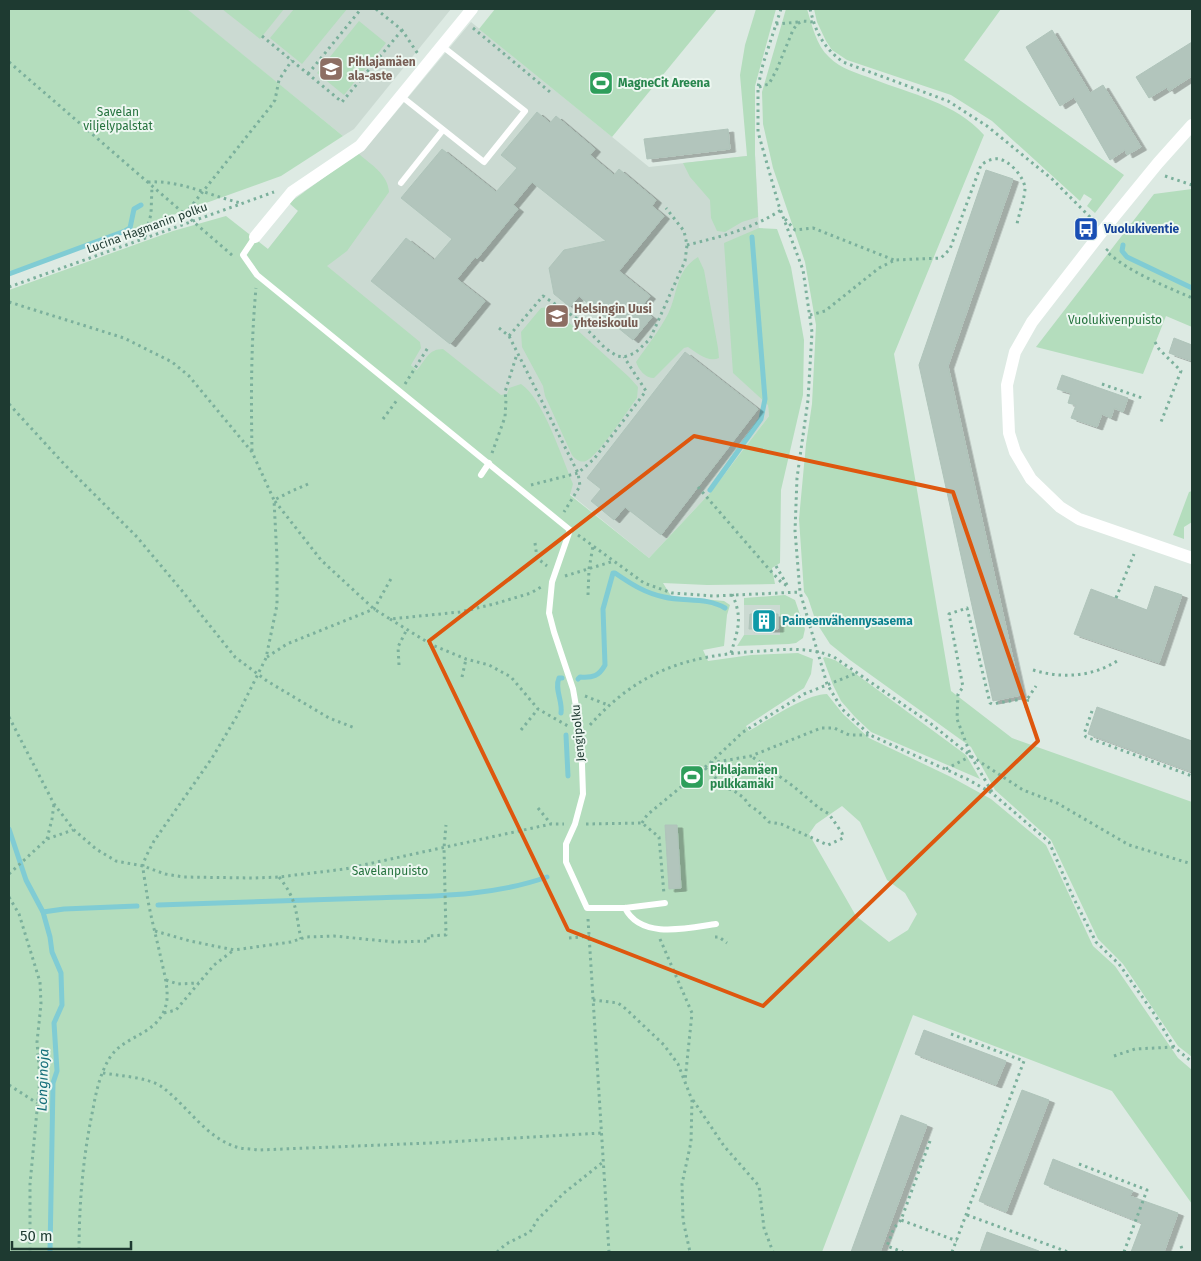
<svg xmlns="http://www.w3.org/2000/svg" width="1201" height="1261" viewBox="0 0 1201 1261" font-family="'Fira Sans',sans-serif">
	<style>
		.built { fill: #cbdad2 }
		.green { fill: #b4ddbd; fill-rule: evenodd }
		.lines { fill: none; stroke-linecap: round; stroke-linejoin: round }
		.stream { stroke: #80ccd4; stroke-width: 5 }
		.building { fill: #b2c5bc; stroke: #afc4ba; filter: url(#shadow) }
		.path { stroke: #7bb09c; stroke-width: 3; stroke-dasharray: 2.5 4; stroke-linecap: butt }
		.service { stroke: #fff; stroke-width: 6 }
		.minor { stroke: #fff; stroke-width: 12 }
		.marked { fill: none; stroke: #de570e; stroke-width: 4; stroke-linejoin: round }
		.labels { text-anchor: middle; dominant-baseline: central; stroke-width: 4; stroke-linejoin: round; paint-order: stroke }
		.education-label { font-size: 12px; font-weight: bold; fill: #785e54; stroke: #edf7f1; text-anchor: start }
		.leisure-label { font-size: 12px; font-weight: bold; fill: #27864d; stroke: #edf7f1; text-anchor: start }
		.park-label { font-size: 12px; fill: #26733f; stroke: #edf7f1 }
		.street-label { font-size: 12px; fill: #1e3a31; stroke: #edf7f1 }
		.transit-label { font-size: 12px; font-weight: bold; fill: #164399; stroke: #edf7f1; text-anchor: start }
		.culture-label { font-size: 12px; font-weight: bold; fill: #0d838f; stroke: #edf7f1; text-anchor: start }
		.water-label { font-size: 14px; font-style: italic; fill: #156e79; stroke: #edf7f1 }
	</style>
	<defs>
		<filter id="shadow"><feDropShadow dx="5.5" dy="3" stdDeviation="0" flood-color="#0004"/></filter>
	</defs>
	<rect width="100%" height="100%" fill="#ddeae3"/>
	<g class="built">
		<polygon points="186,9 451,9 354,129 343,136"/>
		<polygon points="471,22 649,167 755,155 769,416 710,493 649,558 268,249 298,211 304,192 366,148"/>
		<polygon points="744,605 781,605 780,635 744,635"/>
	</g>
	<g class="green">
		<polygon points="9,9 187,9 343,136 281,176 9,274"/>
		<polygon points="222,9 284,9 260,39"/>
		<polygon points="294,9 347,9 302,64 270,38"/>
		<polygon points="495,9 717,9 612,137 479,29"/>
		<polygon points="756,9 776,9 755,86 755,155 758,217 742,222 725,232 717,231 711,218 710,200 690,177 683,163 747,156 740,75 745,45"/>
		<path d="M786 9H807C812 25 816 45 829 57 841 69 857 73 873 79 911 94 956 103 984 135L894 354 951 691 1012 738 1192 802V1057L1178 1046 1123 964 1098 939 1051 840 995 790 971 747 850 660 830 644 816 622 808 598 804 592 799 519 806 444 812 404 816 325 805 262 773 168 763 124 762 92Z"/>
		<polygon points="814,9 1001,9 964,60 1124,175 1095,213 1087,206 1092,199 1084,194 1080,201 992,121 951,95 847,60 832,50 826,41 817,22"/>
		<polygon points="359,21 386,43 344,95 317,73"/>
		<path d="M358 153C371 165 388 174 389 192L347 251 327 266 420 342 421 348 411 365 417 370C426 360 428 349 443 349L501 395 507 394 509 388 521 384C543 398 562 458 573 484L570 495 649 558 710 493 769 416 768 405 733 373 724 243 759 228 777 229 791 267 804 340 803 395 781 490 780 563 772 568 775 584 707 585 663 583 671 596 724 601 730 605 727 615 724 646 703 650 708 661 751 655 798 653 813 659 811 674 804 688 746 726 749 731C768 720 806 694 827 694L843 714 869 738 951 777 991 799 1046 845 1093 946 1115 966 1178 1058 1192 1070V1204L1112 1091 913 1015 822 1252H9V290L173 231 226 216 268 249 298 211 289 203ZM842 806 860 822 887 880 905 893 917 914 908 930 889 942 856 916 809 834 816 824Z"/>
		<polygon points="1192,189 1192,327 1166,316 1143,374 1036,347 1154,194"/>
		<path d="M698 257 704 270 718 348 719 358C708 363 696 352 688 347L684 348 654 378C645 378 639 370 636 362 647 346 659 331 668 314 678 294 675 271 698 257Z"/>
		<path d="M548 307 554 309 629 377 638 387 637 398C627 411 598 456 586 461 580 463 575 459 572 455L545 396 543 386 522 347 521 332 541 308Z"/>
		<polygon points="1192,491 1192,522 1184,527 1184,539 1173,535 1189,492"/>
		<polygon points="785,595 795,600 805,629 803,638 796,643 789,644 737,646 744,635 780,635 780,605 744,605 744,598"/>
		<polygon points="825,657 835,660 856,674 966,755 980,779 871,732 855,717 841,701 833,685 823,658"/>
	</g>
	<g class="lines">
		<g class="stream">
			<polyline points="1123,245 1122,251 1127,257 1192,288"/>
			<polyline points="9,274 125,231 130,228 134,209 141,205"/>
			<polyline points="710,490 761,419 765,399 752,237"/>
			<path d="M578 679 580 677C593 678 599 676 605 665L603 609 613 573H615C631 584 645 593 664 597 684 602 707 597 725 608"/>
			<path d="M561 713C563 701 554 689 559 678H562"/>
			<polyline points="566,735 568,776"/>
			<polyline points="9,829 26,880 43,912 50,937 52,952 61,973 62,1005 54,1023 57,1071 53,1083 50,1252"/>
			<path d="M158 905C229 903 300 901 371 898 429 896 491 897 547 877"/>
			<polyline points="43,912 64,909 137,906"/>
		</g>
	</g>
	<g class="building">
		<polygon points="1052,30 1090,93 1103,85 1141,147 1127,155 1125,150 1110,160 1074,97 1060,106 1026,47"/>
		<polygon points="1192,42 1192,76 1169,91 1167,87 1149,98 1136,77"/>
		<polygon points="537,112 550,123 556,116 595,149 590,155 614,175 619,169 656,200 652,206 664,216 619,271 650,296 640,308 652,317 633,340 579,296 570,307 554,294 549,268 564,250 606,241 532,182 513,205 518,209 477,259 475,257 457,279 485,301 450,344 371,281 406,238 434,260 452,239 401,198 442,149 496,192 517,168 501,155"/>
		<polygon points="728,129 730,149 647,159 644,139"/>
		<polygon points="986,170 1013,179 948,366 1021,695 993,701 919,365"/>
		<polygon points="1174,338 1192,345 1192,361 1169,353"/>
		<polygon points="685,352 758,409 661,535 625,507 614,520 591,501 601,489 587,478"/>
		<polygon points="1062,375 1128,398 1123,412 1114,408 1111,418 1102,414 1097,427 1071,418 1076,405 1068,403 1071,393 1057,389"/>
		<polygon points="1155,586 1182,595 1159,663 1074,634 1091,589 1147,610"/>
		<polygon points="750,614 778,614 778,629 749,629"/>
		<polygon points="1097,707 1192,741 1192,772 1088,734"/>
		<polygon points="665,825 677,825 681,888 669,889"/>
		<polygon points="924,1030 1006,1061 996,1085 915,1054"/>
		<polygon points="1022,1090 1049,1100 1006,1212 979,1201"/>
		<polygon points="901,1115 927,1125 880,1252 851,1252"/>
		<polygon points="1053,1159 1133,1191 1130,1196 1178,1213 1164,1252 1131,1252 1142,1223 1044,1184"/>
		<polygon points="987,1232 1039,1251 1039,1252 980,1252"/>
	</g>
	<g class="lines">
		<g class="path">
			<polyline points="376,9 402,30 418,54"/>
			<polyline points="781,9 763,64 758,87 758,132 779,206 803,270 812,332 808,400 797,478 795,531 800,592 827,684 842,709 870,735 967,779 992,793 1049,842 1073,897 1096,942 1119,964 1155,1015 1174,1047 1192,1062"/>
			<path d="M810 9C816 33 823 47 843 62L948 101 987 126 1052 179 1095 222"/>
			<polyline points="776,24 799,22"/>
			<polyline points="473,28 550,92"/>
			<polyline points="262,36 342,102 402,30"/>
			<polyline points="9,62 233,256"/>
			<polyline points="308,74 361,9"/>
			<polyline points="759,87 769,84 777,69 793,30 797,24 802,21 814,22"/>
			<polyline points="1165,176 1192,185"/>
			<path d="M148 182C181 180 210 196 241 203"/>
			<polyline points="185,214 271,106 275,100 279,80 292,60"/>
			<polyline points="785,219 795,230 813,228 894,260"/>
			<polyline points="145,237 151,214 152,186"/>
			<path d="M687 245C720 237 752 229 781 210"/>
			<path d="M1108 249 1106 251C1130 273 1163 285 1192 298"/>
			<polyline points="9,287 274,192"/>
			<path d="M9 302 124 338 172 362 189 376 252 452 274 500 277 558V605L266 658 237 716 212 758 154 841C150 849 145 857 143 865 143 872 145 881 146 888 149 910 155 932 160 954 163 969 168 984 167 999 163 1036 124 1033 109 1059 100 1074 96 1092 93 1109 83 1156 79 1204 79 1252"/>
			<path d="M810 315 825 311 879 268 895 260 941 258 950 249 981 165C986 161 993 158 999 159 1010 161 1024 177 1025 188 1025 197 1019 214 1017 224"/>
			<polyline points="499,328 509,336 578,473 580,486 564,512"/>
			<polyline points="509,336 543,296 576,318 605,348 617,356 624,357 635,353 650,339 685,261 687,245 684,231 666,208"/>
			<polyline points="1155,342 1159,349 1181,371 1161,422"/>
			<polyline points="405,384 429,346"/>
			<polyline points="1102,384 1145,399"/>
			<polyline points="9,404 64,464 137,537 183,592 235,657 267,681 329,718 355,728"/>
			<polyline points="383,419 397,400"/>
			<path d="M252 451C251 397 251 342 256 288"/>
			<polyline points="492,453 505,417 506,400 505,392 517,354"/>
			<polyline points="308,484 292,491 274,500 321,560 374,609 390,619 460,612 494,604 531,593 541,587"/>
			<polyline points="531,485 578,473 594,459 646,391 624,357"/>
			<polyline points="698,487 768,568 781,582 789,587"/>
			<polyline points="578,535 644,583 672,593 714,596 800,592"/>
			<polyline points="535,543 537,558 547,566"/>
			<polyline points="776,566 787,585"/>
			<polyline points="565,576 614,561"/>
			<polyline points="588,595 589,569 593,546"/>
			<polyline points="1116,598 1134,554"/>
			<polyline points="390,619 432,645 466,659 489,665 511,677 538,709 568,726"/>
			<path d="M731 653C738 629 743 618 732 594"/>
			<polyline points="267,657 287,644 374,609 392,577"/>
			<polyline points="399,665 398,647 407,629"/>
			<path d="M1033 670C1063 679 1094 677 1120 659"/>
			<polyline points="462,677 466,659"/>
			<polyline points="585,696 608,705"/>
			<polyline points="1026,708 1028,698"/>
			<polyline points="1092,711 1084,734 1086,737 1192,776"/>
			<polyline points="9,717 54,804 74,830 96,849 116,861 143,866 165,874 184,877 253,878 279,877 345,869 551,824 564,824"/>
			<path d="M590 725C640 669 689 655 763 651 788 649 810 647 834 657L930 723 971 756 1023 790 1057 803 1129 845 1192 864"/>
			<polyline points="521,730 538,709"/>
			<polyline points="711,763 751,756 821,728 834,728 849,735 869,735"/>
			<polyline points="705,768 714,776 724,788 733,790 744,798 749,805 758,811 769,822 781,824 828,845 843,838 842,833 829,814 819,808 793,786 751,756"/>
			<polyline points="946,769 971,756"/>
			<polyline points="992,792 971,756 957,719 958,694 963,687 949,614 967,608 990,703 992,704 1028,698 1036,686"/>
			<polyline points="538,808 551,824"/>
			<polyline points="642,823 647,815 710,763 743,732 804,694 857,673"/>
			<polyline points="586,824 642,823 659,837 664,894"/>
			<polyline points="47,839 52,819 54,804"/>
			<polyline points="9,874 47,839 73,830"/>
			<path d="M279 877C298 901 295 911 301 939"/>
			<polyline points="9,897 19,914 40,982 41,1004 37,1042 40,1079 30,1184 30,1252"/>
			<polyline points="588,919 609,1252"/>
			<polyline points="155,931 190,941 234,950 291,942 306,937 334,936 394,942 429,941 428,936 446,935 444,848 446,825"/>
			<polyline points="715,937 719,937 727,943"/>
			<polyline points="569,938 590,936"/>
			<polyline points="660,939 692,1013 685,1081"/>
			<polyline points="166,980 178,984 199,983"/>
			<polyline points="593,1000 618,1003 626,1009 664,1045 678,1064 692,1100 691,1142 682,1184 683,1220 690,1252"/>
			<polyline points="164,1013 176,1010 214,965 234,950"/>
			<polyline points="951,1034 1024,1061 952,1252"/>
			<polyline points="1114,1056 1135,1049 1174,1047"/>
			<path d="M103 1073C120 1076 148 1077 162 1087 188 1106 207 1140 240 1148 246 1149 253 1149 259 1150L430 1143 601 1133"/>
			<polyline points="9,1085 37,1103"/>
			<polyline points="693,1100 724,1146 759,1186 764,1228 773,1252"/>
			<polyline points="930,1141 901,1220 957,1241"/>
			<polyline points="1079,1164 1147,1190 1124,1252"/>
			<polyline points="967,1215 1068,1252"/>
			<polyline points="901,1220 894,1228 887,1246 903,1252"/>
			<polyline points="1181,1246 1183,1252"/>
			<polyline points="497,1252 506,1244 530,1232 538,1219 564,1193 603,1162"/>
		</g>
		<g class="service">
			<polyline points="401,96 484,162 525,111 442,46"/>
			<polyline points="401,183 443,130"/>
			<polyline points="255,237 243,255 257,275 570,530 552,582 549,613 554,632 573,689 581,735 583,794 575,824 566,844 566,862 587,908 625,908 665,903"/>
			<polyline points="481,475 489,463"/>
			<path d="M625 908C641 940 688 928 716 924"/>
		</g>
		<g class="minor">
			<polyline points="1192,125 1158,163 1104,229 1032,322 1015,352 1007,385 1009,433 1015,452 1031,479 1060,507 1079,519 1192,558"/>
			<polyline points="255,237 292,192 360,146 472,9"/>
		</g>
	</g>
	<path class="marked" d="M694 436 953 492 1038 741 763 1006 568 930 429 641Z"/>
	<defs>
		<symbol id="school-square" viewBox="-11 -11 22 22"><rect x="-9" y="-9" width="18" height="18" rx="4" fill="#8d6e63" stroke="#edf7f1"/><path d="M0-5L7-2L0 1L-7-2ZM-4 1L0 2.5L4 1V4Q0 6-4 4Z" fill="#fff"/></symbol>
		<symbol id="stadium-square" viewBox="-11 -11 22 22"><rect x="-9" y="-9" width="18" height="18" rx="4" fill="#2e9e5b" stroke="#edf7f1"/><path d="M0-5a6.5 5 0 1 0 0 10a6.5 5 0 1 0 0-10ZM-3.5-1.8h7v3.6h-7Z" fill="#fff"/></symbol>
		<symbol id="bus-square" viewBox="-11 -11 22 22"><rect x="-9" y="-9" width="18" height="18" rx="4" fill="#1a4fb4" stroke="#edf7f1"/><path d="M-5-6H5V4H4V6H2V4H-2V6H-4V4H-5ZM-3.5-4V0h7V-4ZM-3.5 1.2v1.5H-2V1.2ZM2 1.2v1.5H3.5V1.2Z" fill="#fff"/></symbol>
		<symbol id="building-square" viewBox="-11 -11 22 22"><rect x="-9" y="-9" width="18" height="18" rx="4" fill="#0f9aa8" stroke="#edf7f1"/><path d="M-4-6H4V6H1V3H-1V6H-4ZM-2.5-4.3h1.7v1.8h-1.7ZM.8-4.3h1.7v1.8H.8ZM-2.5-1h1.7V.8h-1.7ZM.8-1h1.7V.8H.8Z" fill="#fff"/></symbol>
	</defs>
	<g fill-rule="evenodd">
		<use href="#school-square" x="317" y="55" width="28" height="28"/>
		<use href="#stadium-square" x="587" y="69" width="28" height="28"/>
		<use href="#bus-square" x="1072" y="215" width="28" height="28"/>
		<use href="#school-square" x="543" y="302" width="28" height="28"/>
		<use href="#building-square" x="750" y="607" width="28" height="28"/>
		<use href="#stadium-square" x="678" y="763" width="28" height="28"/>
	</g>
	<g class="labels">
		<g class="education-label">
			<text x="348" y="62">Pihlajamäen<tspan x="348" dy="14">ala-aste</tspan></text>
			<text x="574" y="309">Helsingin Uusi<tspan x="574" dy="14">yhteiskoulu</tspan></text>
		</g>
		<g class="leisure-label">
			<text x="618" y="83">MagneCit Areena</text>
			<text x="710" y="770">Pihlajamäen<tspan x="710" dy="14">pulkkamäki</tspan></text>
		</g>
		<g class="park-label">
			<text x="118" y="112">Savelan<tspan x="118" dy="14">viljelypalstat</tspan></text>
			<text x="1115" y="320">Vuolukivenpuisto</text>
			<text x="390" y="871">Savelanpuisto</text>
		</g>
		<g class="street-label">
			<text transform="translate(147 228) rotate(-20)">Lucina Hagmanin polku</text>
			<text transform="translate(578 733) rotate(-95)">Jengipolku</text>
		</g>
		<g class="transit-label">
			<text x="1104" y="229">Vuolukiventie</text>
		</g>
		<g class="culture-label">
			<text x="782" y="621">Paineenvähennysasema</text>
		</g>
		<g class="water-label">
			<text transform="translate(43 1080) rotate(-88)">Longinoja</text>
		</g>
	</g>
	<rect width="1201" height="1261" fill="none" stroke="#1e3a31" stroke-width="20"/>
	<path d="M12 1241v8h119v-8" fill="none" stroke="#1e3a31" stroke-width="2.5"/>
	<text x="20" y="1241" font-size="15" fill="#1e3a31" stroke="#edf7f1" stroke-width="4" paint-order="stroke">50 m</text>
</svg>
